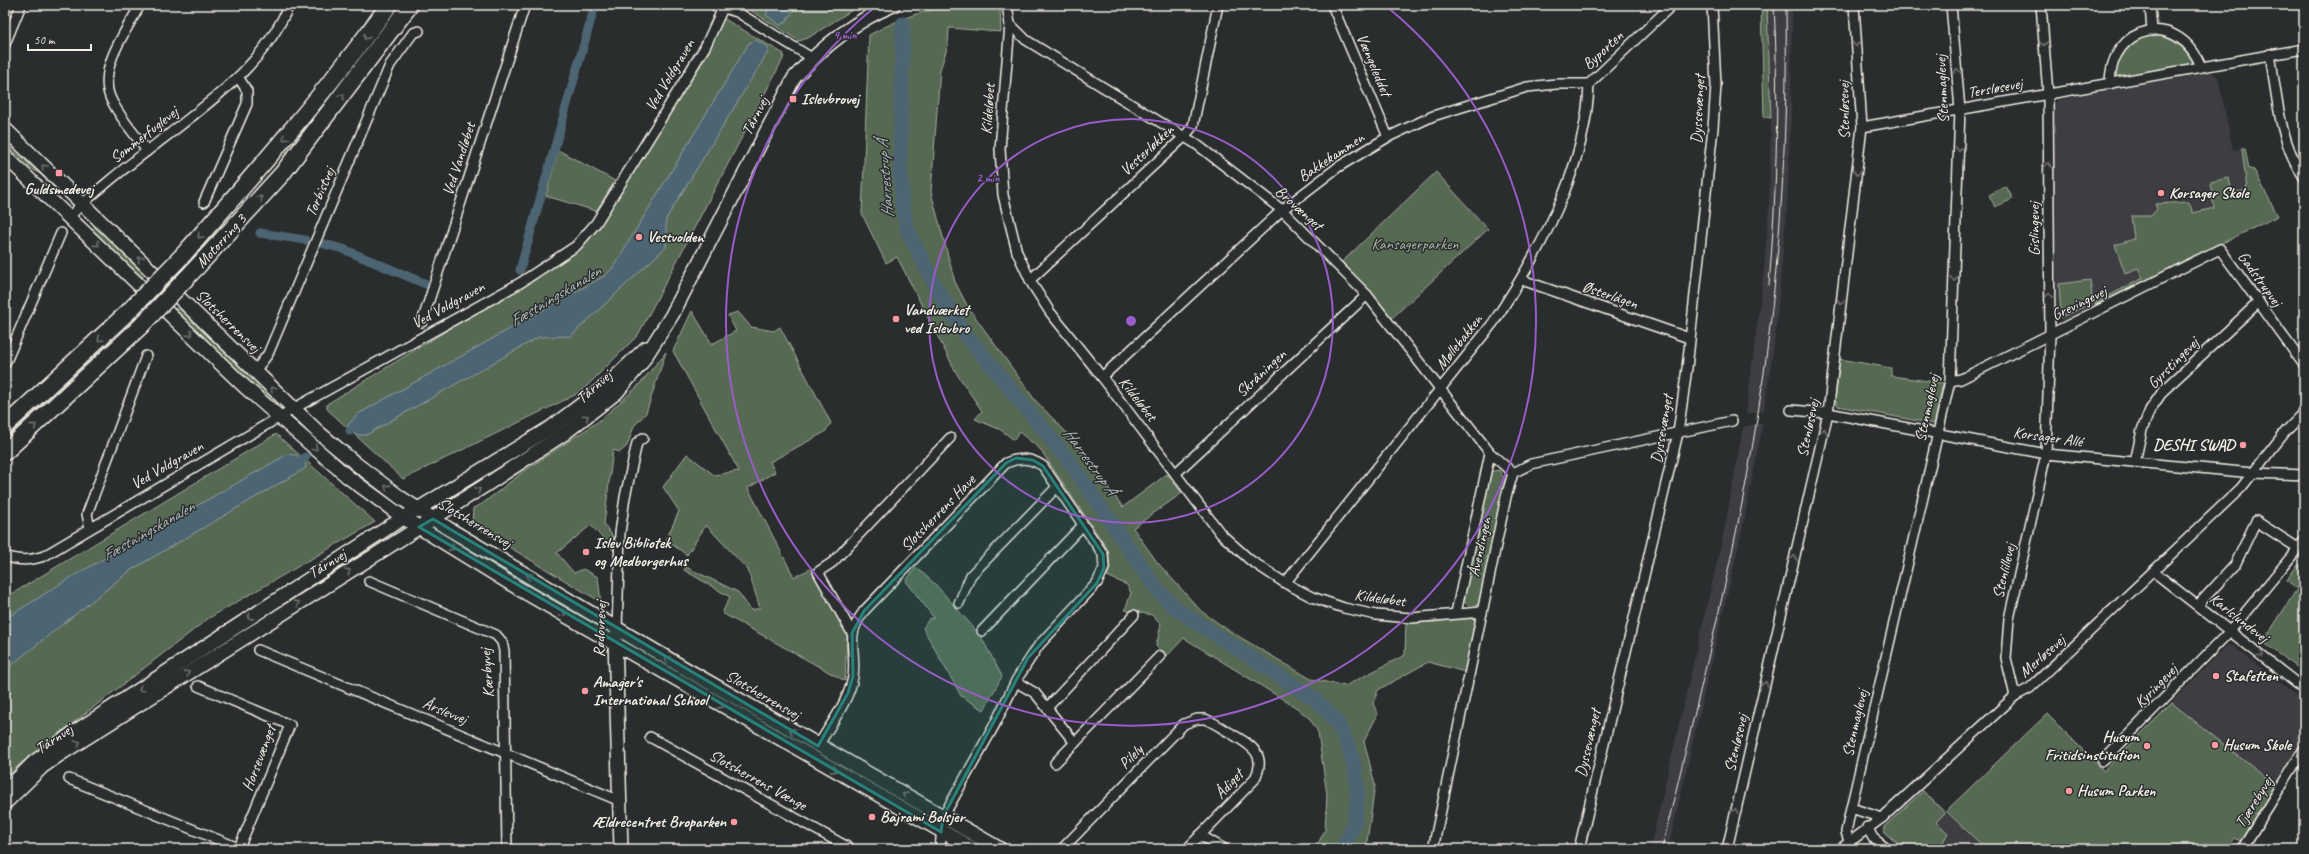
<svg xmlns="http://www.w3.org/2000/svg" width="2309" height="854" viewBox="0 0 2309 854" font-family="Caveat,sans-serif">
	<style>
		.built { fill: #3c3c42 }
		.green { fill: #576953; stroke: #a6ad9e }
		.water { fill: #4d6572; stroke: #909da1 }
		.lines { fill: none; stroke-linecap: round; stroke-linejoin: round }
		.canal { stroke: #4d6572; stroke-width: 9 }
		.river { stroke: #4d6572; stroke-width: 15 }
		.street-casing { stroke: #f4f1e8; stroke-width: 12 }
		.secondary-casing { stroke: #f4f1e8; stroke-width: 16 }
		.highway-casing { stroke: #f4f1e8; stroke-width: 19 }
		.street { stroke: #2a2d2e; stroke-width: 9 }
		.secondary { stroke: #2a2d2e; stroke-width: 13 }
		.highway { stroke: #2a2d2e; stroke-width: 16 }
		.tram { stroke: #f4f1e8; stroke-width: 1 }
		.highway-bridge-casing { stroke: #f4f1e8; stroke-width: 19; stroke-linecap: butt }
		.highway-bridge { stroke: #2a2d2e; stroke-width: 16 }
		.oneway { stroke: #71726f }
		.marked { fill: #26827a; fill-opacity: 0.2; stroke: #26827a; stroke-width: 3; stroke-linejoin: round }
		.ring { fill: none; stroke: #995dc9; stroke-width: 2 }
		.poi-dot { fill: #ff9aa2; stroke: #2a2d2e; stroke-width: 1.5 }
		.labels { text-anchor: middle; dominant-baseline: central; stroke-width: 3; stroke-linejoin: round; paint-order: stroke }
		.street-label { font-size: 16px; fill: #f4f1e8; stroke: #2a2d2e }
		.poi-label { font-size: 16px; font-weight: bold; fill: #f4f1e8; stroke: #2a2d2e; text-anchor: start }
		.park-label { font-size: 16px; fill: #adb4a5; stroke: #2a2d2e }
		.water-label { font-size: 17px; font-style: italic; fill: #b1b9b9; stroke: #2a2d2e }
		.centre { fill: #995dc9; stroke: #2a2d2e; stroke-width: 2 }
		.ring-label { font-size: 12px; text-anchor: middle; font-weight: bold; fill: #995dc9; stroke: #2a2d2e; stroke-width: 3; stroke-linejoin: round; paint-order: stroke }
	</style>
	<rect width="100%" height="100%" fill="#2a2d2e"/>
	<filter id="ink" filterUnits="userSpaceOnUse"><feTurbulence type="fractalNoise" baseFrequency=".025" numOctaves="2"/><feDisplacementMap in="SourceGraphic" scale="8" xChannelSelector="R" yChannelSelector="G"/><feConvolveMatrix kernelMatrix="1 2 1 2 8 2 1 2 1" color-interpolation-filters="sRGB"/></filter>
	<g filter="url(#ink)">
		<g class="built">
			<polygon points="1767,5 1792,5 1791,118 1787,207 1775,338 1764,411 1746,414 1764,269 1769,207 1771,118"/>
			<polygon points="2210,71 2218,77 2233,150 2245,149 2249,169 2254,170 2278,216 2062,321 2057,317 2054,104 2059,99"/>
			<polygon points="1763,423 1742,531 1668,849 1650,849 1725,527 1743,427"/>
			<polygon points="2227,645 2233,646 2304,701 2304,740 2241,841 2238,840 2125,750"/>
			<polygon points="1922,789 1986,849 1902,849 1881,832 1883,826"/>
		</g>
		<g class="green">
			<polygon points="742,5 860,5 808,38 799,41"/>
			<path d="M962 5H1000L1001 32 949 28 948 45 940 70 931 192 955 282 968 307 1035 400 1065 431 1123 507 1167 474 1182 493 1133 528 1157 562 1201 611 1228 630 1311 679 1345 686 1405 655 1406 621 1435 622 1469 616 1474 618 1476 625 1465 672 1428 662 1378 690 1373 704 1378 714 1364 741 1375 785 1366 849H1315L1325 830 1327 795 1318 732 1310 719 1297 708 1184 638 1166 657 1156 646 1161 625 1152 615 1125 610 1131 593 1127 585 1107 576 1110 568 1108 550 1040 449 1019 432 1014 440 1001 430 975 419 982 411 957 374 897 257 886 263 862 214 869 35C903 17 924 9 962 5Z"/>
			<polygon points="1761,5 1767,5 1771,118 1764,117"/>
			<polygon points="721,17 784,54 783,59 638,335 581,392 403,479 327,409 327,404 581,248 599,226 715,36"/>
			<path d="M2152 35C2174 36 2184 45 2194 63L2114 78C2112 55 2132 39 2152 35Z"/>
			<polygon points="5,143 64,194 63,196 40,174 23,163 5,146"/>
			<polygon points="2242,149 2245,149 2249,169 2254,170 2278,216 2095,305 2095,303 2143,278 2138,268 2125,273 2115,245 2134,239 2131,216 2151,216 2157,209 2155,204 2189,202 2193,213 2214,208 2210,182 2229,178 2232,193 2247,190"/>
			<polygon points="558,150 615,181 596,211 546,196"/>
			<polygon points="1436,172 1488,229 1392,318 1342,262"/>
			<polygon points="2006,186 2013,199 1995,207 1989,195"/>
			<polygon points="97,225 147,273 142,278 92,230"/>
			<polygon points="2090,280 2093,303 2061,317 2059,284"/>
			<polygon points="180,305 275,397 276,401 272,402 174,310"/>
			<polygon points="692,311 712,344 736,331 728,315 738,312 751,327 774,331 780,327 831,423 825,432 770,462 775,472 748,488 794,577 812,568 847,634 845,681 722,613 730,597 684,570 686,567 738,592 751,610 760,608 748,570 706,525 687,555 666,540 679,511 663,487 687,454 714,475 739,471 673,351"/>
			<polygon points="666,352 646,413 634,426 627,446 620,452 613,450 604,524 614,538 614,551 591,525 557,553 574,573 583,569 598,577 601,602 472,525 473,508 482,504 524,471 599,421 637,387"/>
			<polygon points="1840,359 1891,368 1891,376 1943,383 1934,424 1838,406 1835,400"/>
			<polygon points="276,434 375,522 209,618 20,764 5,778 5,598"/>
			<polygon points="1499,470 1505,479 1480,604 1470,607 1462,600 1489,472"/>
			<polygon points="2298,564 2304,568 2304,672 2263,642 2297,589 2287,580"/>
			<polygon points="916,567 936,585 980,635 1002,676 984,710 961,696 923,628 929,619 934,618 906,581"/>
			<polygon points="2172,703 2276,786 2241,841 2233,838 2228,849 1986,849 1946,811 2047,714 2104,771"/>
			<polygon points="1923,791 1945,813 1936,822 1948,833 1939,849 1904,849 1884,832 1884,827"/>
		</g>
		<g class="water">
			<polygon points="770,5 797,5 786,22 780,25 766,15"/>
			<polygon points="756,40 768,47 768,52 666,219 666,247 571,336 539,337 366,435 355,435 348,425 358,414 604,276 612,269 749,43"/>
			<path d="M288 454C299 456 305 457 306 468L131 570 5 670V619L68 579Z"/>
		</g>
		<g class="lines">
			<g class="canal">
				<polyline points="260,233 305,240"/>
				<polyline points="324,244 343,249 426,284"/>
				<polyline points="520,270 595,5"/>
				<polyline points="350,431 363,423"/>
				<polyline points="292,465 306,457"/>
			</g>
			<path class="river" d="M903 24 900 159 903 210 908 231 939 293 964 332 1069 461 1156 588 1176 609 1315 699C1325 709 1336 719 1342 732 1360 767 1365 817 1341 849"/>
			<defs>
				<g id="street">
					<path d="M140 5C127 30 98 67 110 97 118 116 135 134 147 151"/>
					<polyline points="714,5 737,12 812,58"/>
					<polyline points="1007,5 1010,24 1000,149 1003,195 1017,252 1032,284 1050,312 1102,377 1221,534 1250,560 1285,583 1312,597 1344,608 1376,615 1411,618 1482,612"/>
					<polyline points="1332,5 1388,137"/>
					<polyline points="2150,5 2152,31"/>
					<polyline points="1010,24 1026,40 1196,144 1282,210 1367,295 1490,453 1513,473"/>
					<polyline points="5,44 21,5"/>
					<path d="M2270 54C2277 95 2279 142 2304 177"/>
					<polyline points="1589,84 1672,5"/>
					<path d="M2110 84C2110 23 2180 10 2201 67"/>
					<polyline points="1862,127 2304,49"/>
					<polyline points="204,202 247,104 247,91 239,78"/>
					<path d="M69 217C99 187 134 161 168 135 215 98 265 63 289 5"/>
					<polyline points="1030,280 1184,137 1193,126 1218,5"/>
					<polyline points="1522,280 1689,338"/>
					<polyline points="422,322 525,5"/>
					<polyline points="5,364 61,233"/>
					<polyline points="255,371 268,354 390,65 413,33 419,31"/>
					<polyline points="1102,377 1282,210 1338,167 1388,137 1433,116 1527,87 1556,84 1589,84"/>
					<polyline points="1950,381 1961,379 2220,249 2304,365"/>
					<polyline points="1791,410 1828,413 2046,454 2253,473 2304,475"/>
					<polyline points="2135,462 2142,430 2150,410 2163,391 2259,302"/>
					<polyline points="1176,473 1367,295"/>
					<polyline points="90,528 87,514 146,356"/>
					<path d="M5 556C19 561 29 561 44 556L293 409 520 283 576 246 596 223 641 151 705 47 723 8"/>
					<polyline points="2154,572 2304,689"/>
					<polyline points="369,581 496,635 502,642 504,651 507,849"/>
					<path d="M1285 583 1493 323C1538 255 1587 167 1589 84"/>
					<polyline points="959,603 971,575 1057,487"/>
					<polyline points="2198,605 2235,565 2256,521 2298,548"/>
					<polyline points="1456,613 1490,453"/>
					<polyline points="617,629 620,533 625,497 637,443 643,438"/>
					<polyline points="982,631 1083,525"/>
					<polyline points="852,633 818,572 833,562 950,438"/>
					<polyline points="258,650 620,801"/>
					<polyline points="1016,682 1035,693 1075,743"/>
					<polyline points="198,686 290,725 239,848"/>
					<polyline points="2015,696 2006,658 2009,619 2046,454 2050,334 2048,94 2041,5"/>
					<polyline points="1047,708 1134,615"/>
					<polyline points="650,737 851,849"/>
					<path d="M818 746C830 725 849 701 853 677 857 648 844 638 864 611L1006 463C1020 457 1030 458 1043 466L1103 554 1104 568 1097 583 1039 645 1017 679 994 726 943 817 940 849"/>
					<polyline points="2103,761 2230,631 2304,541"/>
					<polyline points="1055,763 1160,656"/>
					<polyline points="69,779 241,849"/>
					<polyline points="1851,808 1882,818"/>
					<polyline points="1867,827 1873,838 1887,849"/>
					<polyline points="1200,835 1224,849"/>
					<polyline points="1849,841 1846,832 1851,808 1950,381 1960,110 1951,5"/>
					<path d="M1062 849 1184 724 1197 719H1205C1215 723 1223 729 1232 734 1252 746 1268 755 1254 780L1187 849"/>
					<polyline points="1433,849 1506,497 1513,473 1531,464 1732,421"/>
					<polyline points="1579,849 1678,433 1687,368 1713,128 1716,85 1712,5"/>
					<polyline points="1727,849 1828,413 1862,127 1854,5"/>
					<polyline points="1840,849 1882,818 2015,696 2030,688 2241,488 2286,431 2304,413"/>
					<polyline points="2242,849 2304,749"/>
				</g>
				<g id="secondary">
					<polyline points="5,129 318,432 355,463 401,498 449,529 684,668 1000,849"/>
					<polyline points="5,156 245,387 348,477 404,518 521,590 973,849"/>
					<polyline points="615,638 621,849"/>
					<polyline points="5,791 33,763 73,733 392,525 553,426 606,386 646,348"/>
					<path d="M5 803 42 767 59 755 486 485 565 433 616 393 640 365 672 315 794 78C822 47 854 21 893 5"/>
				</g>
				<g id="highway">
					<path d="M183 255C255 174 325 93 389 5"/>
					<polyline points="196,268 282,174 410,5"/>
					<polyline points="5,426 128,312"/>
					<polyline points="5,452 141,326"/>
				</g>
			</defs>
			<use href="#street" class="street-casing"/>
			<use href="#secondary" class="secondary-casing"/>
			<use href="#highway" class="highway-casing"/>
			<use href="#street" class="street"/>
			<use href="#secondary" class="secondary"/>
			<use href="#highway" class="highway"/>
			<g class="tram">
				<path d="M1769 285C1777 191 1779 99 1774 5"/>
				<path d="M1662 849C1695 708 1733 568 1756 425 1779 286 1788 145 1786 5"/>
			</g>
			<defs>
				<g id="highway-bridge">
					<polyline points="128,312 183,255"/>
					<polyline points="141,326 196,268"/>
				</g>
			</defs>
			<use href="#highway-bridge" class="highway-bridge-casing"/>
			<use href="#highway-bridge" class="highway-bridge"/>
		</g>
		<defs><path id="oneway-chevron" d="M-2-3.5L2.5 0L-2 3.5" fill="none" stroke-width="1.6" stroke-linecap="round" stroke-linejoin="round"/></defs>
		<g class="oneway">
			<use href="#oneway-chevron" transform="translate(366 37) rotate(126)"/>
			<use href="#oneway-chevron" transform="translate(1856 44) rotate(86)"/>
			<use href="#oneway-chevron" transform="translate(2044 44) rotate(85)"/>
			<use href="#oneway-chevron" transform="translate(1957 71) rotate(-95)"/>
			<use href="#oneway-chevron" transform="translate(342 96) rotate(-52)"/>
			<use href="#oneway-chevron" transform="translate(285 138) rotate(129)"/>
			<use href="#oneway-chevron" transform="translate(1959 149) rotate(92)"/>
			<use href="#oneway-chevron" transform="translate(2048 165) rotate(-90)"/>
			<use href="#oneway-chevron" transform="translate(44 167) rotate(-136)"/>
			<use href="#oneway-chevron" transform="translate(1857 173) rotate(97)"/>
			<use href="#oneway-chevron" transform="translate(260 198) rotate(-48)"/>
			<use href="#oneway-chevron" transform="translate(200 236) rotate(131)"/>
			<use href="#oneway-chevron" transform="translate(97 244) rotate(44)"/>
			<use href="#oneway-chevron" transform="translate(140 259) rotate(-136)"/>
			<use href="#oneway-chevron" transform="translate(1954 279) rotate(92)"/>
			<use href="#oneway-chevron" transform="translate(2049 295) rotate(-91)"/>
			<use href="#oneway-chevron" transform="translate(1841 302) rotate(97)"/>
			<use href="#oneway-chevron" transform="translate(190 334) rotate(44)"/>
			<use href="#oneway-chevron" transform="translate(100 339) rotate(137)"/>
			<use href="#oneway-chevron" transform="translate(273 389) rotate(-135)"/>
			<use href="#oneway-chevron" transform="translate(586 417) rotate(-37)"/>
			<use href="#oneway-chevron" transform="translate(34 426) rotate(-41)"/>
			<use href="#oneway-chevron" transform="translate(1824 431) rotate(-77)"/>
			<use href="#oneway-chevron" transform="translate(315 448) rotate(39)"/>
			<use href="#oneway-chevron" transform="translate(387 487) rotate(-143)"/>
			<use href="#oneway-chevron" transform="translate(478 490) rotate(-33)"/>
			<use href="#oneway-chevron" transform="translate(452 548) rotate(31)"/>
			<use href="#oneway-chevron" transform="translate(1794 558) rotate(-77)"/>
			<use href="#oneway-chevron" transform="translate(348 571) rotate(-32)"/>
			<use href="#oneway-chevron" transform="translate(529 576) rotate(-149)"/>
			<use href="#oneway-chevron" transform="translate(297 603) rotate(-32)"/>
			<use href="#oneway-chevron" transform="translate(563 614) rotate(30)"/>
			<use href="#oneway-chevron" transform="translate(250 617) rotate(147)"/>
			<use href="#oneway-chevron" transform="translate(2261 655) rotate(38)"/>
			<use href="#oneway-chevron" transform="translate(667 659) rotate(-150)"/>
			<use href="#oneway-chevron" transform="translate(187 673) rotate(-32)"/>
			<use href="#oneway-chevron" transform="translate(1765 684) rotate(-77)"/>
			<use href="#oneway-chevron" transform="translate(141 689) rotate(146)"/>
			<use href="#oneway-chevron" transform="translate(721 706) rotate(30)"/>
			<use href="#oneway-chevron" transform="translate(792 731) rotate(-150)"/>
			<use href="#oneway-chevron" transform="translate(78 743) rotate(-33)"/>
			<use href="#oneway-chevron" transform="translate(834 770) rotate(30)"/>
			<use href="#oneway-chevron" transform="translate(905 795) rotate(-151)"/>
			<use href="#oneway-chevron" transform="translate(1735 811) rotate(-77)"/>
		</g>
	</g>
	<path class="marked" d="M1016 458 1033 460 1043 466 1103 554 1104 568 1097 583 1028 658 943 817 941 832 419 527 433 519 818 746 848 693 853 676 852 633 864 611 1006 463Z"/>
	<g class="ring">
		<circle cx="1131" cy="321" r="202"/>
		<path d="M1386 6A405 405 0 1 1 876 6"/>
	</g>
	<g class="poi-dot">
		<rect x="789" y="95" width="8" height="8" rx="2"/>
		<rect x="55" y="169" width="8" height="8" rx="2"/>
		<circle cx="2161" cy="193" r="4"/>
		<circle cx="639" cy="237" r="4"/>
		<circle cx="896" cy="319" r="4"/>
		<circle cx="2243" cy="445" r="4"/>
		<circle cx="586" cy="552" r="4"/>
		<circle cx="2216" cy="676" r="4"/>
		<circle cx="585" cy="691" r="4"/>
		<circle cx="2215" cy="745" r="4"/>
		<circle cx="2147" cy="746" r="4"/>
		<circle cx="2069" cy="791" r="4"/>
		<circle cx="872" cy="817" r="4"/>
		<circle cx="734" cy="822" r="4"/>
	</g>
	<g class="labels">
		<g class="street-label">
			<text transform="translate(1603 50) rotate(-43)">Byporten</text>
			<text transform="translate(1374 65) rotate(67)">Vængeleddet</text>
			<text transform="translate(670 75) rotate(-59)">Ved Voldgraven</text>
			<text transform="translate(1995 88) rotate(-10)">Tersløsevej</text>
			<text transform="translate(1942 89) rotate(-93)">Stenmaglevej</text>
			<text transform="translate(988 109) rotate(-86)">Kildeløbet</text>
			<text transform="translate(1698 109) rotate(-87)">Dyssevænget</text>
			<text transform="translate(1844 110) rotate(-91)">Stenløsevej</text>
			<text transform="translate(755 116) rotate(-63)">Tårnvej</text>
			<text transform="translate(144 135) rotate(-38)">Sommerfuglevej</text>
			<text transform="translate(1147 150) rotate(-43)">Vesterløkken</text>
			<text transform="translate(1331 157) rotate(-34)">Bakkekammen</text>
			<text transform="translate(459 159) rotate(-72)">Ved Vandløbet</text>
			<text transform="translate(320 192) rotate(-67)">Torbistvej</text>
			<text transform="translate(1299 208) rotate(42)">Brovænget</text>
			<text transform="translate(2034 229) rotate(-90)">Gislingevej</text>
			<text transform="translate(221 241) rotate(-48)">Motorring 3</text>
			<text transform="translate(2260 279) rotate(54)">Gadstrupvej</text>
			<text transform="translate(1610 295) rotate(19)">Østerlågen</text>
			<text transform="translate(2079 303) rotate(-26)">Grevingevej</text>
			<text transform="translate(448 305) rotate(-29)">Ved Voldgraven</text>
			<text transform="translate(228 321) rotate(44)">Slotsherrensvej</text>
			<text transform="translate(1459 342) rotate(-52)">Møllebakken</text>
			<text transform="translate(2173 363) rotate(-45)">Gyrstingevej</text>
			<text transform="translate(1261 373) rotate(-43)">Skråningen</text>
			<text transform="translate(594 387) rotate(-42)">Tårnvej</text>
			<text transform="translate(1138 399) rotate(52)">Kildeløbet</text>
			<text transform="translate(1927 408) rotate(-78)">Stenmaglevej</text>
			<text transform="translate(1808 428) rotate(-78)">Stenløsevej</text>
			<text transform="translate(1662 429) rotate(-80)">Dyssevænget</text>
			<text transform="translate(2048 437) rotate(8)">Korsager Allé</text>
			<text transform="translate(167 465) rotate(-30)">Ved Voldgraven</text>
			<text transform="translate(938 513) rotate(-46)">Slotsherrens Have</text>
			<text transform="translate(475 523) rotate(31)">Slotsherrensvej</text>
			<text transform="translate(1480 547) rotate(-78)">Åvendingen</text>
			<text transform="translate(327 564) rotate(-32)">Tårnvej</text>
			<text transform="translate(2004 571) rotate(-77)">Stenlillevej</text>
			<text transform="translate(1380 598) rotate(8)">Kildeløbet</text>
			<text transform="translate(2239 618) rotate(38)">Karlslundevej</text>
			<text transform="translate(600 629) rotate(-88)">Rødovrevej</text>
			<text transform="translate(2042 656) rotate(-42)">Merløsevej</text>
			<text transform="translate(487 673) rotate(-94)">Kærbyvej</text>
			<text transform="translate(2156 686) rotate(-46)">Kyringevej</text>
			<text transform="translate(763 695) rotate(30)">Slotsherrensvej</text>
			<text transform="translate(445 711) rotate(22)">Årslevvej</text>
			<text transform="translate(1855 723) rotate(-77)">Stenmaglevej</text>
			<text transform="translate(54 739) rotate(-34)">Tårnvej</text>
			<text transform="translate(1588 743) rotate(-77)">Dyssevænget</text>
			<text transform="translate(1736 743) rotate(-77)">Stenløsevej</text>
			<text transform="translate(1131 757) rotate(-46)">Pilely</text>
			<text transform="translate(259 758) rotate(-69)">Horsevænget</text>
			<text transform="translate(758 780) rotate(29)">Slotsherrens Vænge</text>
			<text transform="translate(1229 784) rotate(-47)">Ådiget</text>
			<text transform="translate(2254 802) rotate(-58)">Tjærebyvej</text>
		</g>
		<g class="poi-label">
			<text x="801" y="99">Islevbrovej</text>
			<text x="59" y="189" text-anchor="middle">Guldsmedevej</text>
			<text x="2169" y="193">Korsager Skole</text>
			<text x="647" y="237">Vestvolden</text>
			<text x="904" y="310">Vandværket<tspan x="904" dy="18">ved Islevbro</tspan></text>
			<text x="2235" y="445" text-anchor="end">DESHI SWAD</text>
			<text x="594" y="543">Islev Bibliotek<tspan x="594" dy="18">og Medborgerhus</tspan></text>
			<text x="2224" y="676">Stafetten</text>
			<text x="593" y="682">Amager's<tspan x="593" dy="18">International School</tspan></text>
			<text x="2139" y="737" text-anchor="end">Husum<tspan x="2139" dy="18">Fritidsinstitution</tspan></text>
			<text x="2223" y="745">Husum Skole</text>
			<text x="2077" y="791">Husum Parken</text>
			<text x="880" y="817">Bajrami Bolsjer</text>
			<text x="726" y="822" text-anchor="end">Ældrecentret Broparken</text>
		</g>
		<g class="park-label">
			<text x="1415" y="244">Kansagerparken</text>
		</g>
		<g class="water-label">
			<text transform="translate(885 179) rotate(-94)">Harrestrup Å</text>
			<text transform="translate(555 296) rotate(-31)">Fæstningskanalen</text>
			<text transform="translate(1090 461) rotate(54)">Harrestrup Å</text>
			<text transform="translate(148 531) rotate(-30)">Fæstningskanalen</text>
		</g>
	</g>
	<circle cx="1131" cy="321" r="6" class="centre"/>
	<g class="ring-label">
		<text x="845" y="39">4 min</text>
		<text x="988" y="182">2 min</text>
	</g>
	<rect width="2309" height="854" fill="none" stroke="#2a2d2e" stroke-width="20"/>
	<rect x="10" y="10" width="2289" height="834" fill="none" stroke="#f4f1e8" stroke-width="1.5" filter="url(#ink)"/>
	<path d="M28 44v6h63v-6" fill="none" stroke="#f4f1e8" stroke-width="2"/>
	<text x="34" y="44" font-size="12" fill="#f4f1e8" stroke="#2a2d2e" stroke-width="3" paint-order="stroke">50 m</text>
</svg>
